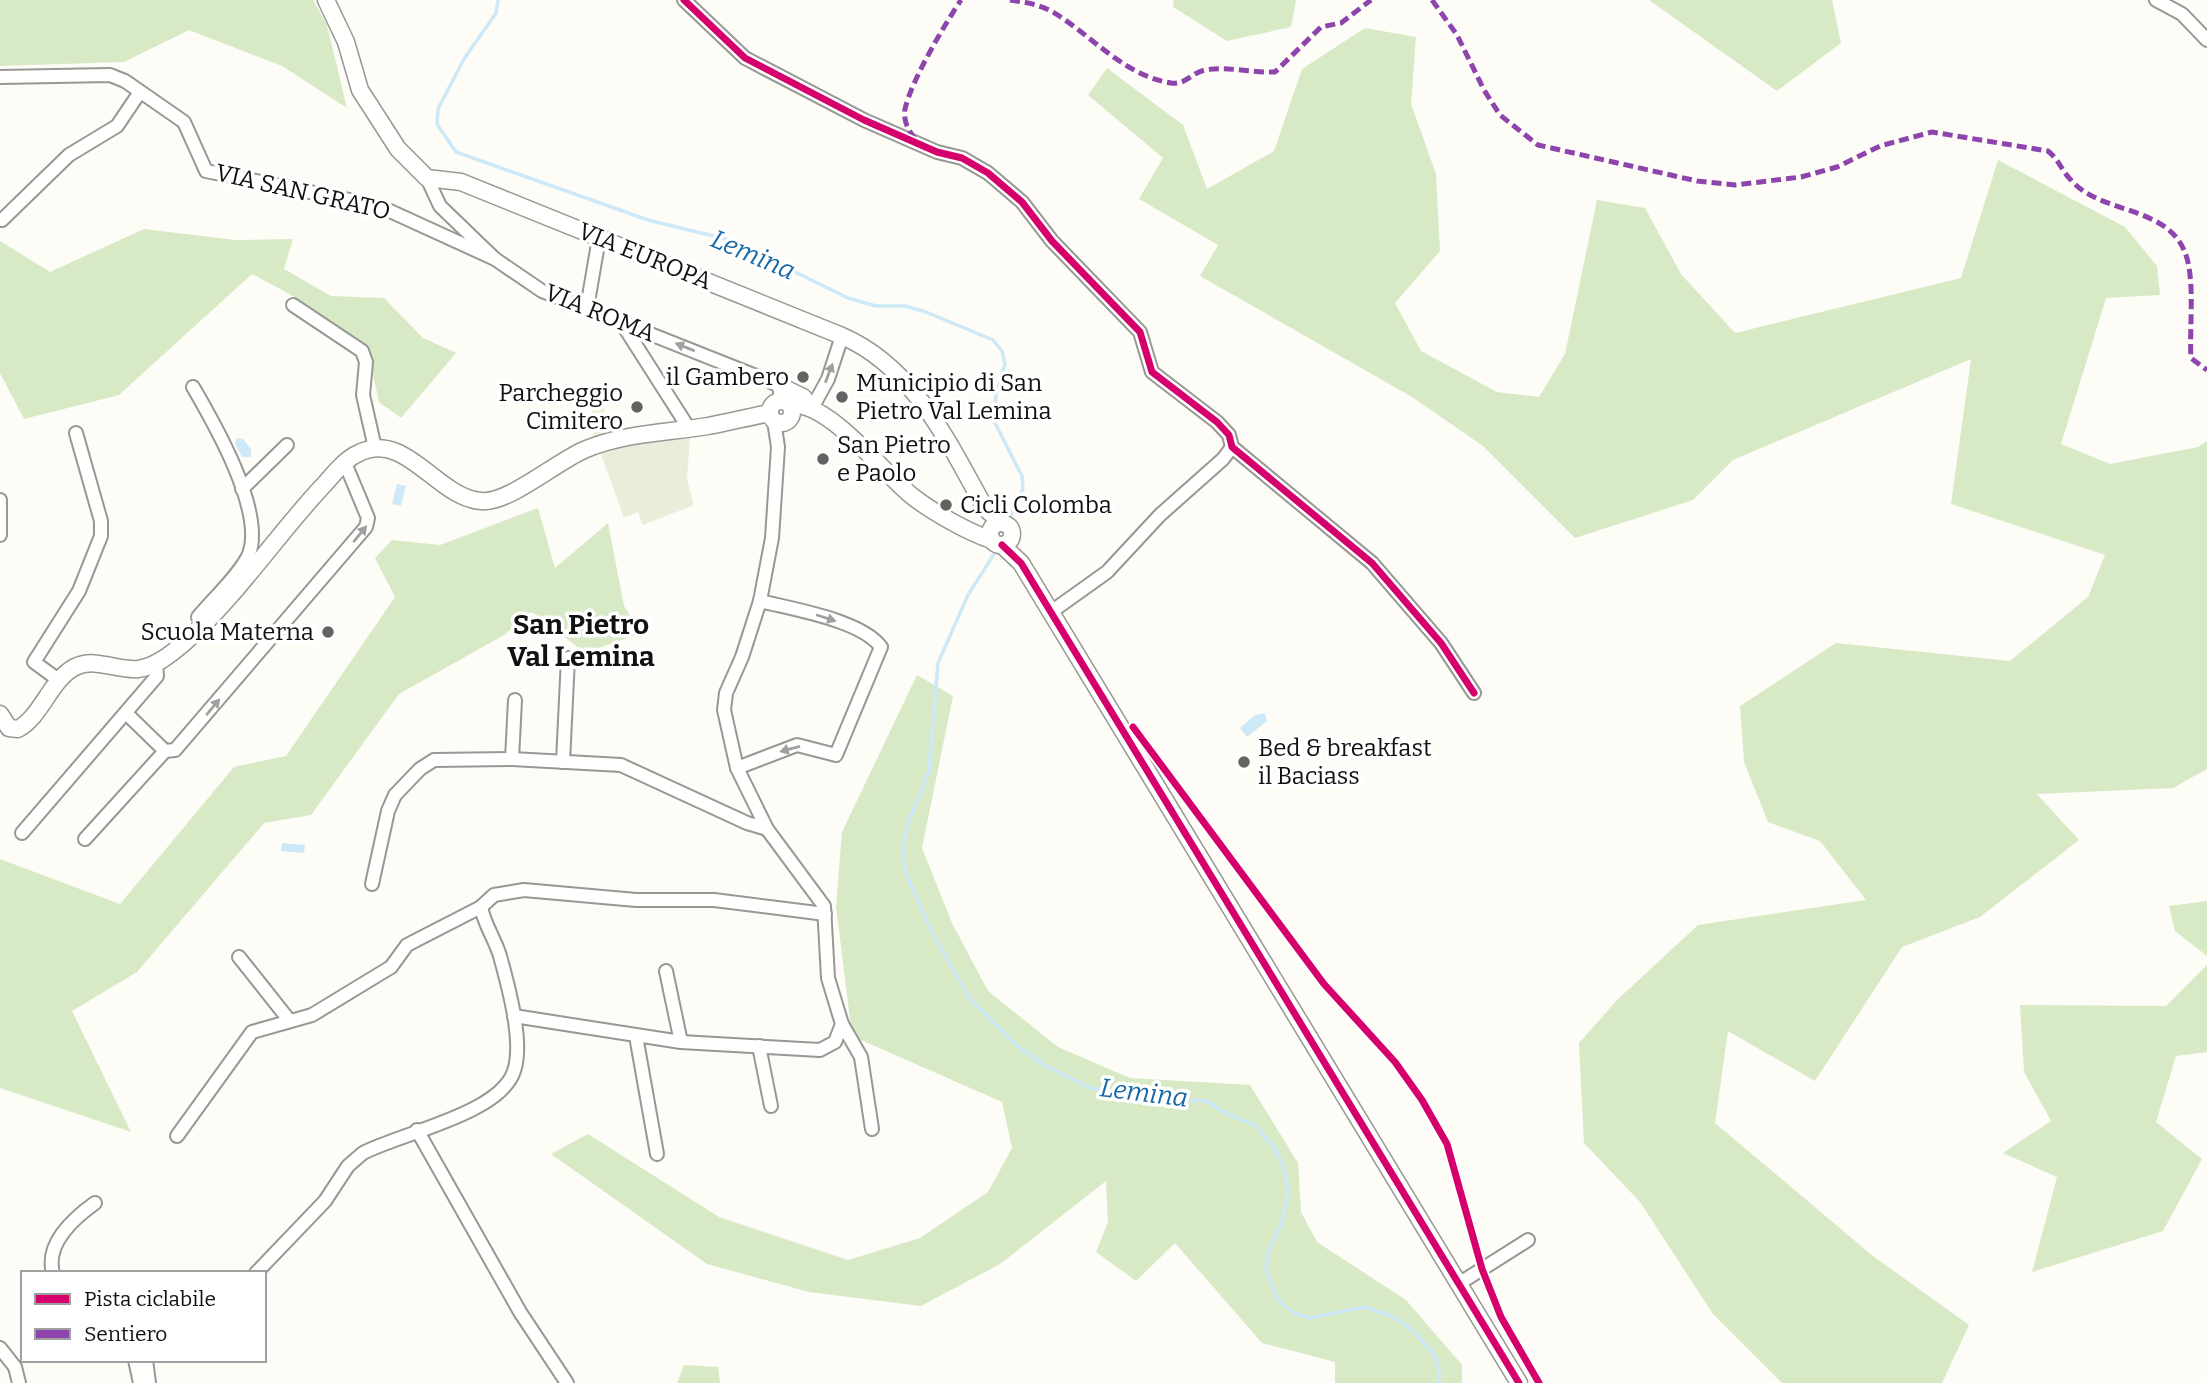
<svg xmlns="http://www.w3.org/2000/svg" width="2207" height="1383" viewBox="0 0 2207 1383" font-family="Bitter,serif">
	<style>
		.green { fill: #e7f3d7 }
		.forest { fill: #d8eac5 }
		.cemetery { fill: #e9eedb }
		.water { fill: #cde8f7 }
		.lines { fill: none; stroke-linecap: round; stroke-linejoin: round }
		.stream { stroke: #cde8f7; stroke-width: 3.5 }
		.minor-casing { stroke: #979795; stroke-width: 16 }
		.tertiary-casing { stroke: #979795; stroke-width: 19 }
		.minor { stroke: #fffffe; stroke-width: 12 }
		.tertiary { stroke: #fffffe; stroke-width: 16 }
		.quiet { stroke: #8e44ad; stroke-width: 5; stroke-dasharray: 10 5; stroke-linecap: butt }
		.cycleway-casing { stroke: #fff; stroke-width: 11 }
		.cycleway { stroke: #d6006c; stroke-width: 7 }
		.oneway { fill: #a0a09f }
		.poi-dot { fill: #646362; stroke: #fff; stroke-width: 2.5 }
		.labels { text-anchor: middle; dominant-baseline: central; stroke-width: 7; stroke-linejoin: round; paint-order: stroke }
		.street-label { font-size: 24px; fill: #111; stroke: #fff }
		.poi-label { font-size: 24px; fill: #111; stroke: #fff; text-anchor: start }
		.water-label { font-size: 26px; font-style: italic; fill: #1768a6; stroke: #fff }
		.quarter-label { font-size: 28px; font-weight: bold; fill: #111; stroke: #fff }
	</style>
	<rect width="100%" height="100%" fill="#fdfcf7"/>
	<polygon class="green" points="604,403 606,435 593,439 592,405"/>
	<g class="forest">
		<polygon points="0,0 313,0 327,25 347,108 282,66 189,30 124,62 0,66"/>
		<polygon points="1174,0 1296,0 1291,27 1227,41 1173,7"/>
		<polygon points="1649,0 1832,0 1841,43 1777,91"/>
		<polygon points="1365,28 1416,37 1411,104 1436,174 1440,251 1395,303 1421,351 1497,392 1539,397 1565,354 1597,200 1645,208 1681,274 1735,333 1961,278 1998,160 2125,227 2157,266 2160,295 2106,298 2061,444 2110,464 2198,447 2207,441 2207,769 2173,788 2037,794 2079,840 1980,917 1902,947 1815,1081 1728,1031 1715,1123 1873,1256 1969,1325 1942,1383 1782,1383 1713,1314 1640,1202 1584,1143 1579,1043 1617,1000 1698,925 1866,900 1820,841 1768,822 1744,762 1740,706 1836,643 2010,661 2088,597 2105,555 1951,504 1971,359 1733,460 1693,500 1575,538 1483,446 1412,397 1200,276 1218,245 1139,199 1163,158 1088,95 1107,68 1183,125 1207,189 1274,151 1302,69"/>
		<polygon points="144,229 235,240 293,239 284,269 331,296 384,298 423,338 456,353 401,418 379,402 367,347 293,296 252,274 119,395 24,419 0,373 0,241 50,272"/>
		<polygon points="538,508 555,568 608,523 624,606 641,633 585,653 532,612 504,635 399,694 311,815 264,823 137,972 72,1011 131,1132 0,1088 0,859 120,904 234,767 286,756 395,597 375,558 392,540 440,545"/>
		<polygon points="917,675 953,696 922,848 952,923 988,991 1058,1047 1130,1078 1250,1085 1298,1163 1301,1212 1317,1242 1406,1300 1462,1365 1462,1383 1335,1383 1335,1362 1262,1343 1175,1243 1136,1281 1096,1252 1108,1222 1106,1181 1000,1264 921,1306 809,1292 707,1264 551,1154 588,1134 719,1217 848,1260 920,1238 988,1192 1012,1148 1002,1102 852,1036 836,906 842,832"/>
		<polygon points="2207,901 2207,956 2175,931 2169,906"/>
		<polygon points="2207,965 2207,1052 2176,1056 2156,1122 2202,1159 2163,1231 2032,1272 2057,1177 2003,1153 2051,1121 2024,1072 2020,1005 2166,1006"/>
		<polygon points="684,1365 718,1367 720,1383 677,1383"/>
	</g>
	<polygon class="cemetery" points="690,434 687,480 694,505 643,525 638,512 624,518 601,454 658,435 661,440"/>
	<g class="water">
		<polygon points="237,438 243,439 251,449 251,457 242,457 235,444"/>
		<polygon points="397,484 406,486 401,506 392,504"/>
		<polygon points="1265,713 1267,721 1247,737 1240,728 1255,715"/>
		<polygon points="282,843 305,845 304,853 281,851"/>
	</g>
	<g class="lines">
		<g class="stream">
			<polyline points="498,0 496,13 464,59 438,109 437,124 456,152 648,220 730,240 848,298 876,306 905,306 926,312 993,340 1002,351 1005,364 996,395 994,421 1022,476 1023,489 1010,517"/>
			<polyline points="994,554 968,595 938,663 929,771 908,823 903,850 905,871 930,929 970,999 1017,1046 1043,1064 1090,1088 1147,1098 1207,1101 1225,1113 1255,1125 1275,1149 1283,1165 1288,1187 1283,1220 1268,1253 1266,1270 1278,1300 1294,1313 1309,1318 1366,1307 1393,1317 1410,1328 1433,1353 1439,1367 1439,1383"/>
		</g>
		<defs>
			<g id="minor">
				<polyline points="684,0 745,58 864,120 937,152 962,158 988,173 1022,202 1052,241 1140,332 1152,372 1217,422 1229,435 1232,447 1372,563 1441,643 1474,693"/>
				<polyline points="2156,0 2182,14 2207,40"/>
				<polyline points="0,77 110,75 125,81 184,122 206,171 379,206 495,259"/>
				<polyline points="427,178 440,206 495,259 542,291 771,382 780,386 780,401"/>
				<polyline points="2,220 69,155 117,126 140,92"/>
				<polyline points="293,305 362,351 366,362 363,395 375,448"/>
				<polyline points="587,308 599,238"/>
				<polyline points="621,322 688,427"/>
				<path d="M193 387C214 423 265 511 249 554 241 573 212 600 198 617L204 624"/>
				<polyline points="812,408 828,379 842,336"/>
				<polyline points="242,489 287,445"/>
				<polyline points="0,500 0,535"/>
				<polyline points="1051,612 1107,572 1160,515 1223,459 1232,447"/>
				<polyline points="60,681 34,662 79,591 101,536 101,521 76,433"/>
				<polyline points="127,714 165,751"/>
				<polyline points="165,751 175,750 366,527 368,518 345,463"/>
				<polyline points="512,759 515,700"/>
				<polyline points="563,762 568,658"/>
				<path d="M737 768 797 745 836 755 881 647C861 620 792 609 760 601"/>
				<polyline points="22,833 157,676 156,663"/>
				<polyline points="85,839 165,751"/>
				<polyline points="372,884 388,811 395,795 420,769 434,760 512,759 621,765 747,823 767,829"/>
				<polyline points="239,957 289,1020"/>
				<polyline points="666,971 681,1042"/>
				<polyline points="514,1016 681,1042 820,1050 835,1042 842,1024 828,978 824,906 767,829 737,768 724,710 726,693 742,657 760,601 772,538 778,447 774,421"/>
				<polyline points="842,1024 861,1057 872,1129"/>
				<polyline points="636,1036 657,1154"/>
				<polyline points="759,1046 771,1106"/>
				<polyline points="417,1130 520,1312 567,1383"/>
				<polyline points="177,1136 252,1032 312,1015 391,967 407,945 481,907"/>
				<path d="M53 1273C45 1244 74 1218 95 1203"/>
				<path d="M256 1273 325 1201 348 1166 363 1153C401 1133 500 1114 514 1071 524 1042 508 985 500 956 495 939 484 924 481 907L494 895 524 890 636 900H714L825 914"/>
				<polyline points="1460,1283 1528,1240"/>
				<polyline points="0,1348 15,1367 19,1383"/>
				<polyline points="135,1360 140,1383"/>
				<polyline points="146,1360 149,1383"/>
			</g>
			<g id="tertiary">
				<path d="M326 0 346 42 360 90 398 149 427 178 461 182 842 336C914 367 948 442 985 508L1001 523"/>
				<polyline points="780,386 803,397 810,406"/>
				<circle cx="781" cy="412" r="11"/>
				<path d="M790 405C828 400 882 472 912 496 931 511 969 533 992 540"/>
				<circle cx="1001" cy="534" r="11"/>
				<polyline points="1002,545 1021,563 1519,1383"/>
				<path d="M0 714 9 728 18 729C42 716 50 680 75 667 95 657 117 671 138 669 155 667 171 654 184 643 235 598 274 539 320 489 332 477 343 460 359 453 406 430 437 498 481 501 508 504 556 462 584 450 623 433 666 433 708 426 729 422 749 417 770 413"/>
			</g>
		</defs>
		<use href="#minor" class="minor-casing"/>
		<use href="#tertiary" class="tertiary-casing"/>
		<use href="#minor" class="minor"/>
		<use href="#tertiary" class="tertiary"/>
		<g class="quiet">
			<path d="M1010 0C1024 2 1038 4 1051 11 1091 34 1122 75 1171 83 1186 85 1191 73 1205 70 1226 66 1253 73 1275 72L1321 27 1341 23 1371 0"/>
			<path d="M1432 0 1457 35 1484 90 1500 115 1538 145 1697 181 1735 185 1801 177 1837 167 1880 146 1932 132 2048 151C2060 161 2061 170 2071 180 2100 214 2164 205 2184 250 2196 276 2189 328 2191 358L2207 370"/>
			<path d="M915 139C908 130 903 120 905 109 911 81 945 24 961 0"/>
		</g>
		<defs>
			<g id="cycleway">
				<polyline points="684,0 745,58 864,120 937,152 962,158 988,173 1022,202 1052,241 1140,332 1152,372 1217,422 1229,435 1232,447 1372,563 1441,643 1474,693"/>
				<polyline points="1002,545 1021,563 1519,1383"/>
				<polyline points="1133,727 1324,984 1395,1062 1422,1100 1447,1144 1482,1269 1501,1317 1539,1383"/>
			</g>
		</defs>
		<use href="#cycleway" class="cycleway-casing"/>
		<use href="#cycleway" class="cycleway"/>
	</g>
	<defs><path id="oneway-solid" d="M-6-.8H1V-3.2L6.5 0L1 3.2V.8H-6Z" transform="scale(1.75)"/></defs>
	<g class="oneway">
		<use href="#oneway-solid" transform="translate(685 347) rotate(-158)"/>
		<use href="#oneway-solid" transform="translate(829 373) rotate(-69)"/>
		<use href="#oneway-solid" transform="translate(360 534) rotate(-51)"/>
		<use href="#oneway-solid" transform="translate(826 618) rotate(18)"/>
		<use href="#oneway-solid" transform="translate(213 707) rotate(-50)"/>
		<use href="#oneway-solid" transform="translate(790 749) rotate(165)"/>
	</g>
	<g class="poi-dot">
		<circle cx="803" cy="377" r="7"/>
		<circle cx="842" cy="397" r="7"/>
		<circle cx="637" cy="407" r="7"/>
		<circle cx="823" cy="459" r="7"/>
		<circle cx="946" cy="505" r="7"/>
		<circle cx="328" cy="632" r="7"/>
		<circle cx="1244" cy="762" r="7"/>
	</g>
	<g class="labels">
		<g class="street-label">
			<text transform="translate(303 192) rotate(13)">VIA SAN GRATO</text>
			<text transform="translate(645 256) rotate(22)">VIA EUROPA</text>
			<text transform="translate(600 313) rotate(22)">VIA ROMA</text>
		</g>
		<g class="poi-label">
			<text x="789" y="377" text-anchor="end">il Gambero</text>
			<text x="856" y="383">Municipio di San<tspan x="856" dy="28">Pietro Val Lemina</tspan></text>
			<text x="623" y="393" text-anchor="end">Parcheggio<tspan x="623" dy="28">Cimitero</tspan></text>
			<text x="837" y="445">San Pietro<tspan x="837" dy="28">e Paolo</tspan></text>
			<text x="960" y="505">Cicli Colomba</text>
			<text x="314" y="632" text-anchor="end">Scuola Materna</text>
			<text x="1258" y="748">Bed &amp; breakfast<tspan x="1258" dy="28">il Baciass</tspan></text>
		</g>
		<g class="water-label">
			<text transform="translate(753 255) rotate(23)">Lemina</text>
			<text transform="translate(1144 1093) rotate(7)">Lemina</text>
		</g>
		<g class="quarter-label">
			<text x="581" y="624">San Pietro<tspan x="581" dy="32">Val Lemina</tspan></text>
		</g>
	</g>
	<rect x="21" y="1271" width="245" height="91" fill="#ffffff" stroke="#a0a0a0" stroke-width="2"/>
	<rect x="35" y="1294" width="35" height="10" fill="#d6006c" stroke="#a0a0a0" stroke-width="2"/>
	<text x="84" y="1306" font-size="21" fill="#111111">Pista ciclabile</text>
	<rect x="35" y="1329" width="35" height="10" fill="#8e44ad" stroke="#a0a0a0" stroke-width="2"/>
	<text x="84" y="1341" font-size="21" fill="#111111">Sentiero</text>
</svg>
